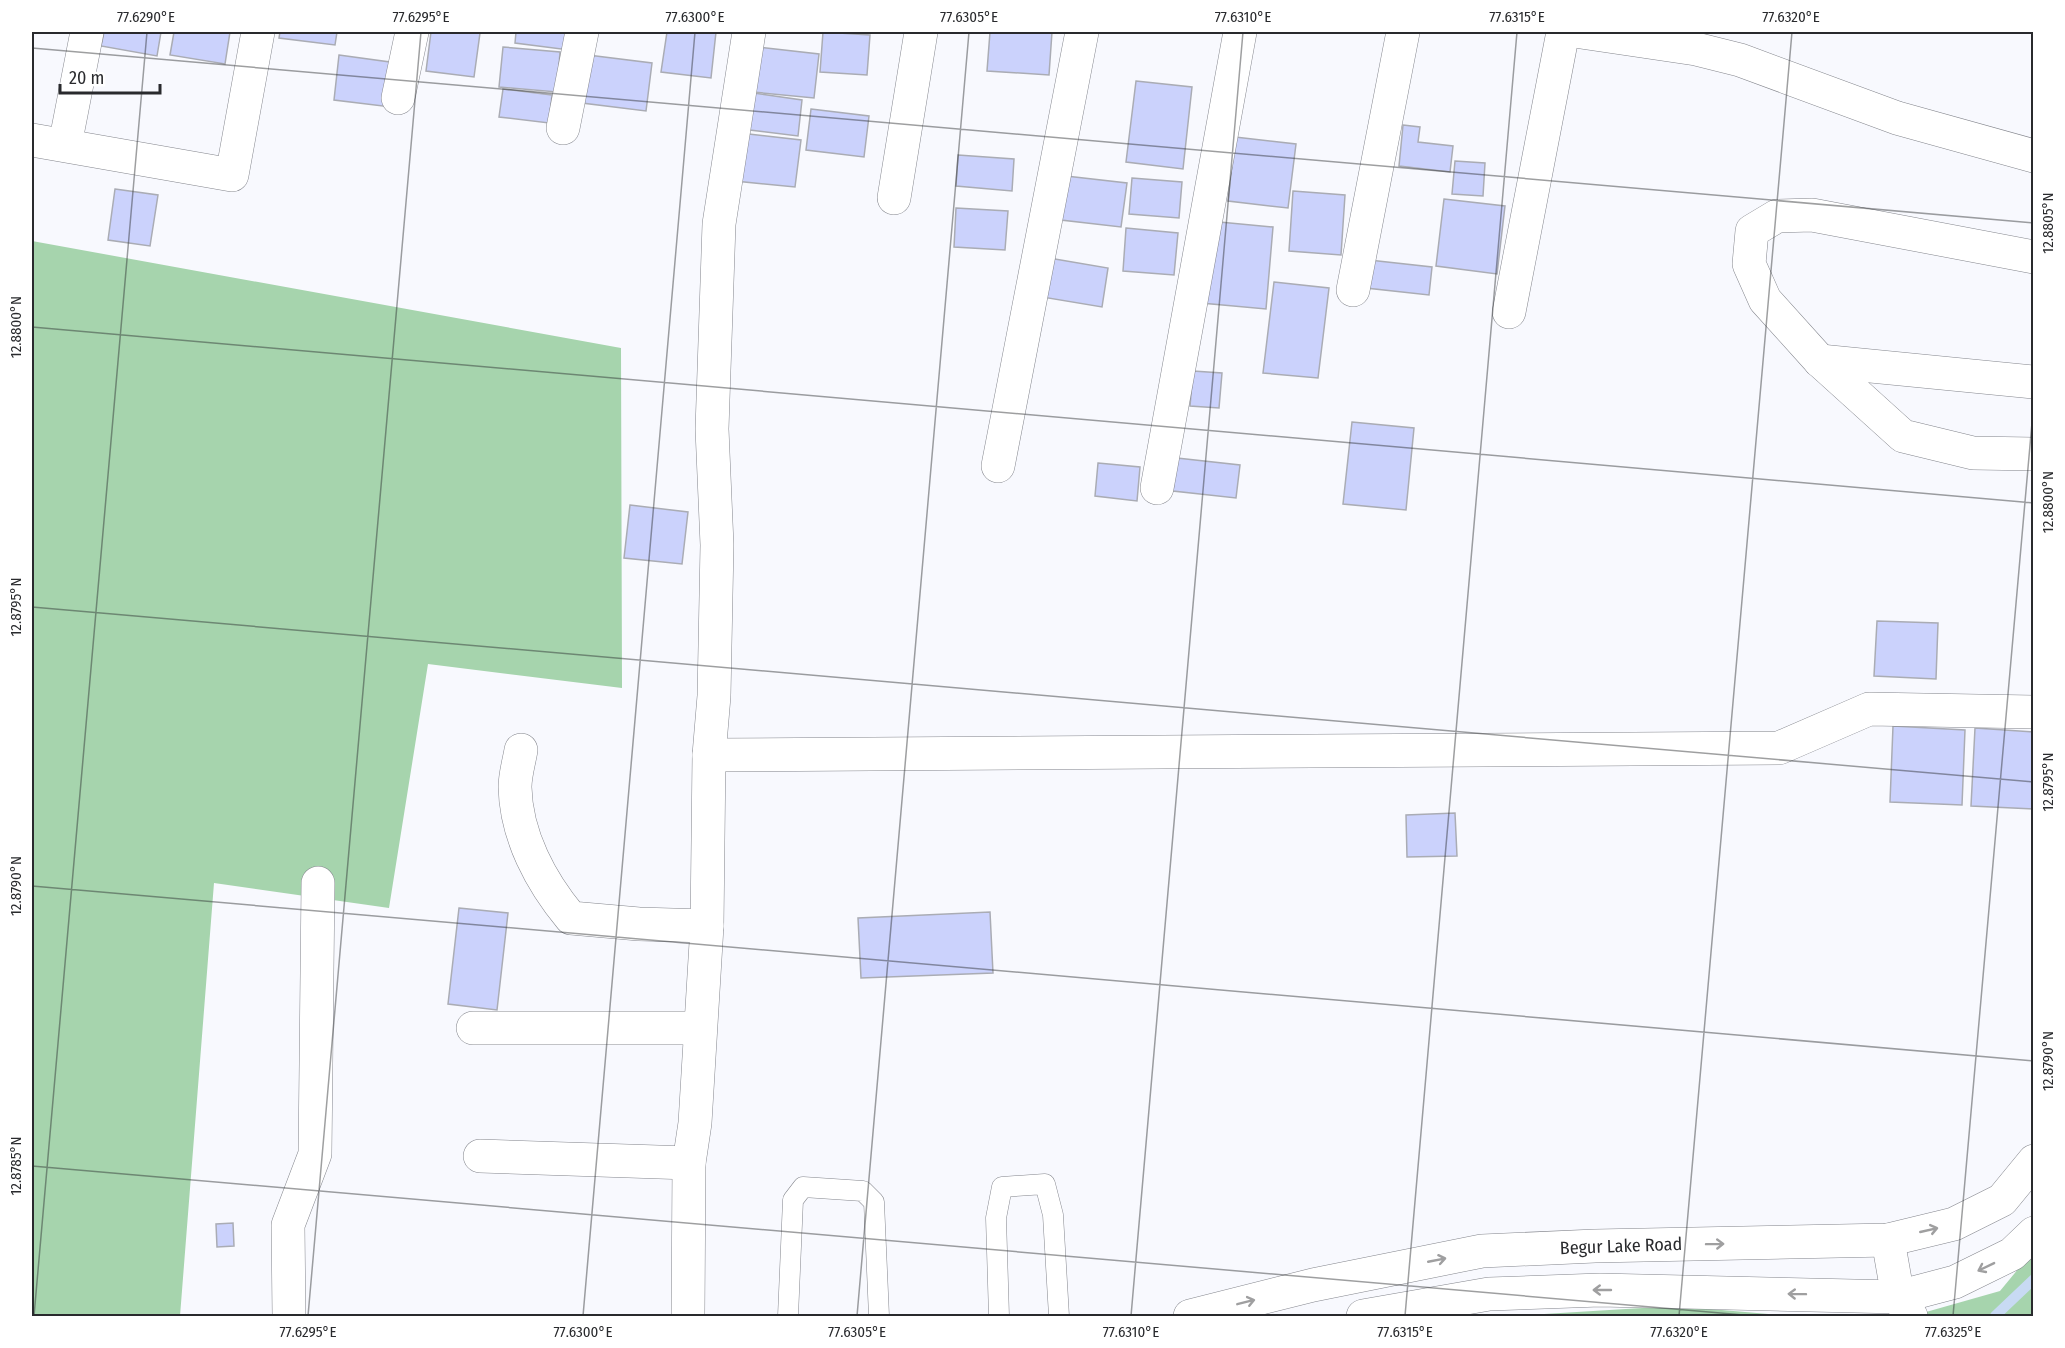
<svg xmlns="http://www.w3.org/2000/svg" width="2065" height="1348" viewBox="0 0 2065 1348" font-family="'Fira Sans Condensed',sans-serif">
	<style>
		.green { fill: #a6d4ad }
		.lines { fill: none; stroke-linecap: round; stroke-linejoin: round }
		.stream { stroke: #c8daf3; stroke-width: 10 }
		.building { fill: #cbd2fc; stroke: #aaacb4; stroke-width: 1.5 }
		.service-casing { stroke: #84868d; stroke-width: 21 }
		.minor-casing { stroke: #84868d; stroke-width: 34 }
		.secondary-casing { stroke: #84868d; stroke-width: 34 }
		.service { stroke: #fff; stroke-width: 20 }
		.minor { stroke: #fff; stroke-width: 33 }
		.secondary { stroke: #fff; stroke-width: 33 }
		.oneway { stroke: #9f9fa0 }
		.ticks { fill: none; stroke: #292a2d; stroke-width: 1.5; stroke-opacity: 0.45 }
		.labels { text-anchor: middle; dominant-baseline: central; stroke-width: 5; stroke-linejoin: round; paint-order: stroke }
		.street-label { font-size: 18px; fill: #292a2d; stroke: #fff }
		.neatline { fill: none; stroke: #292a2d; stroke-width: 2 }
		.ticks-label { font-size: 15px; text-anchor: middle; fill: #292a2d }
	</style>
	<rect width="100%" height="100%" fill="#f8f9fe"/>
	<g class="green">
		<polygon points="32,241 621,348 622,688 428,664 389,908 214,883 180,1316 32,1316"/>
		<polygon points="2033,1251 2033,1316 1912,1316 2000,1291"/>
		<polygon points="1675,1306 1793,1316 1530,1316 1544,1314"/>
	</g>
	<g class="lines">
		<polyline class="stream" points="1995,1316 2034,1279"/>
	</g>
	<g class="building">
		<polygon points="104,32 161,32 157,56 101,46"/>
		<polygon points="174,32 230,32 225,64 170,55"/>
		<polygon points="280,32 337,32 335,45 279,38"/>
		<polygon points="431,32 480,33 474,77 426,71"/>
		<polygon points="516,32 571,32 569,50 515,43"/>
		<polygon points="667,32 716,32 711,78 661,72"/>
		<polygon points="823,32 870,35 867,75 820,72"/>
		<polygon points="990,32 1052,32 1049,75 987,71"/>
		<polygon points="503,47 560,52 557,92 499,87"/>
		<polygon points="758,47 819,54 814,98 753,92"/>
		<polygon points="339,55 397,63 391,107 334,100"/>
		<polygon points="588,55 652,63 646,111 582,103"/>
		<polygon points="1136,81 1192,87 1183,169 1126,162"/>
		<polygon points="503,89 552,95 549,123 499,117"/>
		<polygon points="747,92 802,100 798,136 742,129"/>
		<polygon points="811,109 869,116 864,157 806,150"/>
		<polygon points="1403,125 1420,127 1418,142 1453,146 1450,172 1399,166"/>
		<polygon points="740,133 801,140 795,187 735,181"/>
		<polygon points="1235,137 1296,144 1288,208 1228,201"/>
		<polygon points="958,155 1014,159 1012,191 956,186"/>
		<polygon points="1455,161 1485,163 1483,196 1452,194"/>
		<polygon points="1066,176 1127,183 1121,227 1061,220"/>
		<polygon points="1132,178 1182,182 1179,218 1129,214"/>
		<polygon points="115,189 158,195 150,246 108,240"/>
		<polygon points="1293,191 1345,195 1341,255 1289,251"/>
		<polygon points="1444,199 1505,206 1497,274 1436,266"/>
		<polygon points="956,208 1008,211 1005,250 954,247"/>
		<polygon points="1209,221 1273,227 1266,309 1201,303"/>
		<polygon points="1126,228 1178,233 1174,275 1123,271"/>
		<polygon points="1049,258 1108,268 1102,307 1042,297"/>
		<polygon points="1369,260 1432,267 1429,295 1366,288"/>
		<polygon points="1274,282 1329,288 1318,378 1263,373"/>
		<polygon points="1193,371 1222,373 1219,408 1190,406"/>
		<polygon points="1352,422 1414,428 1406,510 1343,504"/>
		<polygon points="1177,458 1240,465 1236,498 1173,491"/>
		<polygon points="1098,463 1140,467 1137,501 1095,496"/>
		<polygon points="630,505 688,512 682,564 624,558"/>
		<polygon points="1877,621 1938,623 1936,679 1874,676"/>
		<polygon points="1893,726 1965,730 1962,805 1890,802"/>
		<polygon points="1975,728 2034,732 2034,809 1971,806"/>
		<polygon points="1455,813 1457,856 1407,857 1406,815"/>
		<polygon points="459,908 508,913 497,1010 448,1004"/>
		<polygon points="990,912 993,973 861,978 858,918"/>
		<polygon points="233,1223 234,1246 217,1247 216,1224"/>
	</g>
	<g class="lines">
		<defs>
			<g id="service">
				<polyline points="788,1316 793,1200 803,1187 863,1191 874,1202 879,1316"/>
				<polyline points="999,1316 996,1218 1002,1187 1045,1184 1053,1215 1059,1316"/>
			</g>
			<g id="minor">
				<polyline points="1581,32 1696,49 1740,60 1897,118 2034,156"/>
				<polyline points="398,98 412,32"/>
				<polyline points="563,128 582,32"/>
				<polyline points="32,140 232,175 258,32"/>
				<polyline points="65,145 87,32"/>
				<polyline points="894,198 921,32"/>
				<polyline points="2034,257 1812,215 1777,216 1752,231 1749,264 1765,300 1820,361 1903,436 1973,453 2034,454"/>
				<polyline points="1353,290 1403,32"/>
				<polyline points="1509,312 1563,32"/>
				<polyline points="1820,361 2034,382"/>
				<polyline points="998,466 1082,32"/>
				<polyline points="1157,488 1240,32"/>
				<path d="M521 750C519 762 515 775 515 787 516 836 541 882 571 918L639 924 707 926"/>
				<polyline points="709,755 1779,748 1869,709 2034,712"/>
				<polyline points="473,1028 699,1028"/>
				<polyline points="480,1156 689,1163"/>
				<polyline points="1888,1240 1898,1297 1911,1316"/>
				<polyline points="688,1315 689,1163 695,1123 707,926 709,755 714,696 717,545 712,429 719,224 749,32"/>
				<polyline points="289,1316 288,1225 315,1154 318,883"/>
			</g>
			<g id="secondary">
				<polyline points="1190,1316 1313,1285 1482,1251 1595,1246 1888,1240 1954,1224 2002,1200 2034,1161"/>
				<polyline points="1363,1316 1489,1294 1600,1290 1898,1297 1955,1282 2012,1254 2034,1233"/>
			</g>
		</defs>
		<use href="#service" class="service-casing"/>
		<use href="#minor" class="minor-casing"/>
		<use href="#secondary" class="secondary-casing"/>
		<use href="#service" class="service"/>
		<use href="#minor" class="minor"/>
		<use href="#secondary" class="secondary"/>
	</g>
	<defs><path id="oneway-shaft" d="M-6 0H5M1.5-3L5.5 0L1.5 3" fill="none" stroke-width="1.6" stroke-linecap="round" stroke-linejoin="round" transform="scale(1.5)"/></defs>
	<g class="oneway">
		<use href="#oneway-shaft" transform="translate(1929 1230) rotate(-13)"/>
		<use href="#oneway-shaft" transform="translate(1715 1244) rotate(-1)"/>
		<use href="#oneway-shaft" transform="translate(1437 1260) rotate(-11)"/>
		<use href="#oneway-shaft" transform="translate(1986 1267) rotate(154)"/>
		<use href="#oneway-shaft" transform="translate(1602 1290) rotate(180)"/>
		<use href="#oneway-shaft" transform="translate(1797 1294) rotate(-179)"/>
		<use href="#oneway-shaft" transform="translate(1246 1302) rotate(-14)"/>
	</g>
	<path class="ticks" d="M32 48 2034 223M32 327 2034 503M32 607 2034 782M32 886 2034 1061M32 1166 1755 1316M34 1316 147 32M308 1316 421 32M583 1316 695 32M857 1316 969 32M1131 1316 1243 32M1405 1316 1517 32M1679 1316 1792 32M1953 1316 2034 400"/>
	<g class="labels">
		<g class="street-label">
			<text transform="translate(1621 1246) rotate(-2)">Begur Lake Road</text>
		</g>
	</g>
	<rect width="2065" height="1348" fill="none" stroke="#ffffff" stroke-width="66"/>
	<path d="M60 84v9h100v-9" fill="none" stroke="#292a2d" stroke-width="3"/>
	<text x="69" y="84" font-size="18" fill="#292a2d" stroke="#ffffff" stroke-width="4.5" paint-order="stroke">20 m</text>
	<rect x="33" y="33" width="1999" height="1282" class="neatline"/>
	<g class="ticks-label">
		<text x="146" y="22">77.6290°E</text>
		<text x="421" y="22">77.6295°E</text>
		<text x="695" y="22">77.6300°E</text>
		<text x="969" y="22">77.6305°E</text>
		<text x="1243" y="22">77.6310°E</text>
		<text x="1517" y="22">77.6315°E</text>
		<text x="1791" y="22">77.6320°E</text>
		<text transform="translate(2048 223) rotate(-90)" y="5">12.8805°N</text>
		<text transform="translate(16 327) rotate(-90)" y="5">12.8800°N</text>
		<text transform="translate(2048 502) rotate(-90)" y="5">12.8800°N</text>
		<text transform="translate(16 607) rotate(-90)" y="5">12.8795°N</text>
		<text transform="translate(2048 782) rotate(-90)" y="5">12.8795°N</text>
		<text transform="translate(16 886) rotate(-90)" y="5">12.8790°N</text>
		<text transform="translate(2048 1061) rotate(-90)" y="5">12.8790°N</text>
		<text transform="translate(16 1166) rotate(-90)" y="5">12.8785°N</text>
		<text x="308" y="1337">77.6295°E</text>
		<text x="583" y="1337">77.6300°E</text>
		<text x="857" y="1337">77.6305°E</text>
		<text x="1131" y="1337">77.6310°E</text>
		<text x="1405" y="1337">77.6315°E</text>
		<text x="1679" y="1337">77.6320°E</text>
		<text x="1953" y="1337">77.6325°E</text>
	</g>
</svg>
